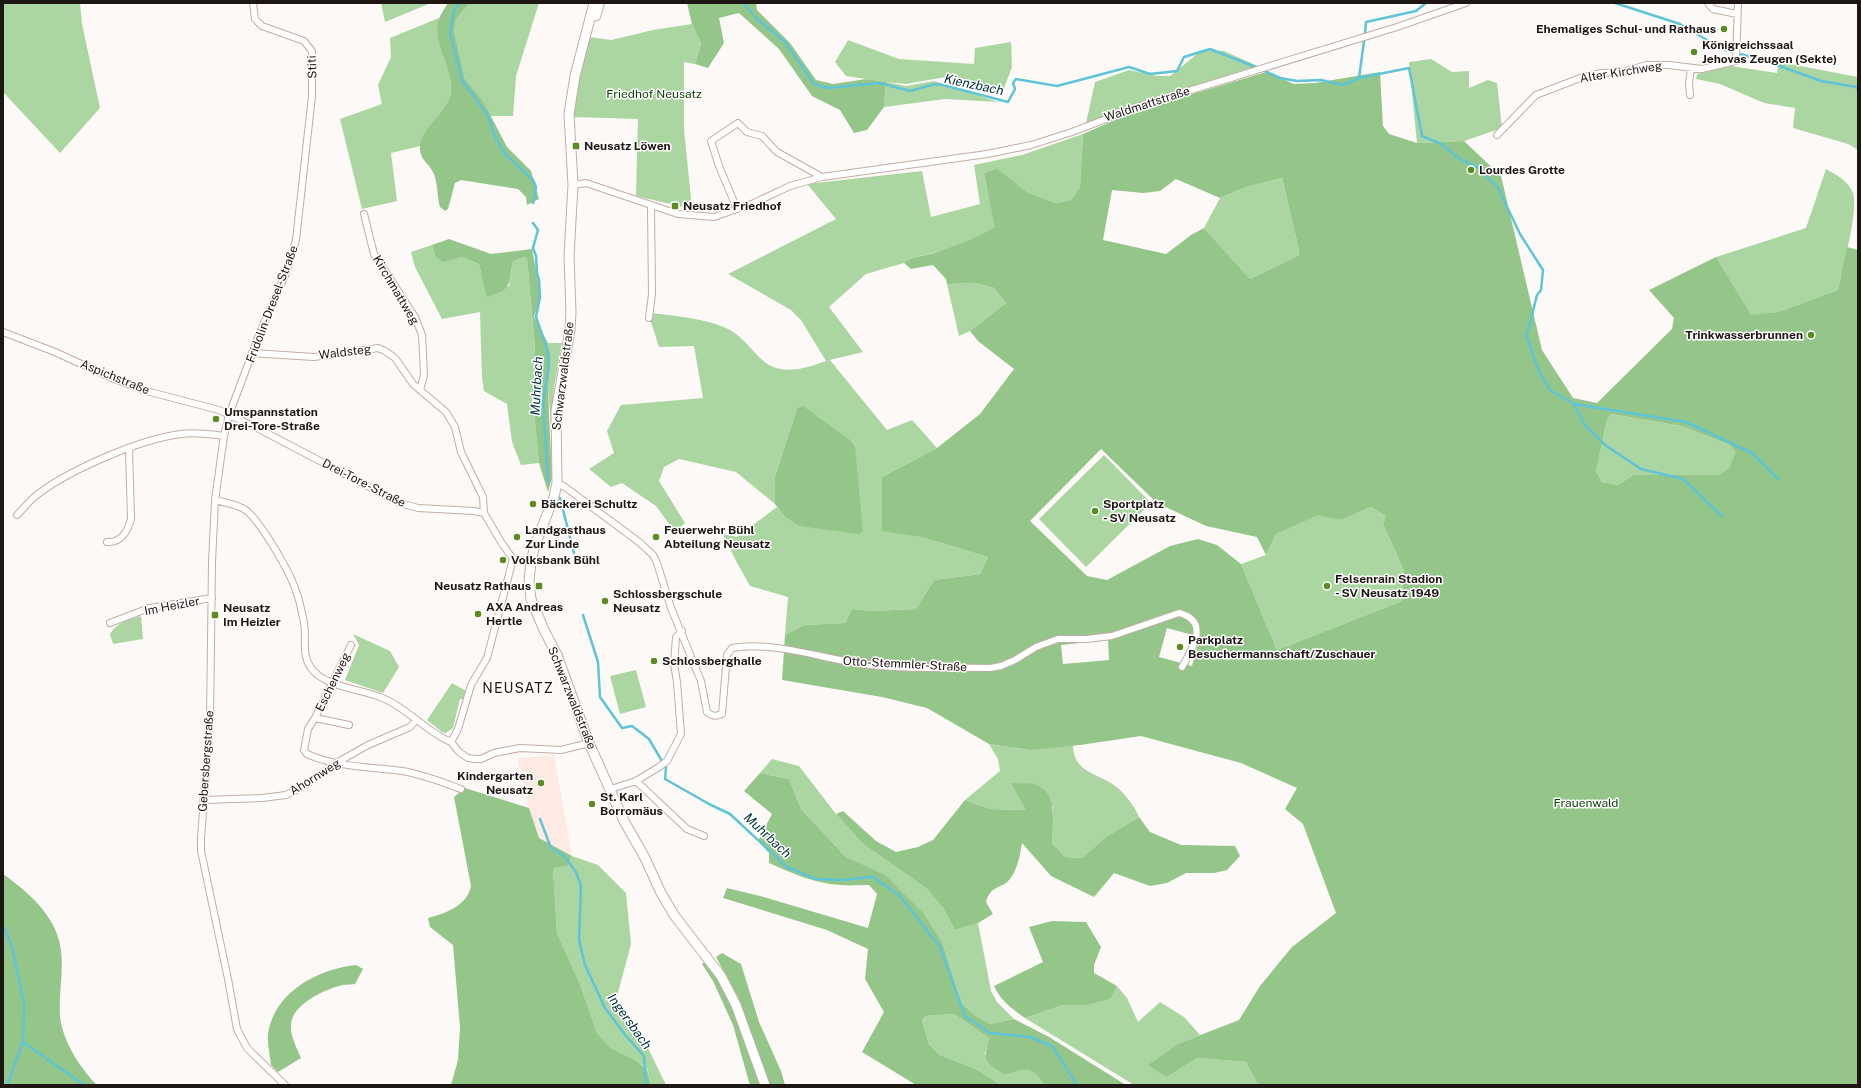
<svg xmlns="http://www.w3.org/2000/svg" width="1861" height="1088" font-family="'Public Sans',sans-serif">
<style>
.built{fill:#fdebe3}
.green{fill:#abd6a2}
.forest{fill:#94c68a;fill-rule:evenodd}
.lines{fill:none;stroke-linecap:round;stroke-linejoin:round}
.stream{stroke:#5ec4d8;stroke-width:2.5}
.minor-casing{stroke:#c2ada5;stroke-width:8}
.secondary-casing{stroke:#c2ada5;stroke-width:11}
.minor{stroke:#fff;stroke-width:6}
.secondary{stroke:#fff;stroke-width:9}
.poi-dot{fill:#5a8c21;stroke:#fff;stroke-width:1.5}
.labels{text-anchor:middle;stroke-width:3;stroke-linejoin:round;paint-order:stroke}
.poi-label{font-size:12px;font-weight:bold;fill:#1d1612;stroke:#fff;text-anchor:start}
.street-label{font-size:12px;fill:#1d1612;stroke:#fff}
.park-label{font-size:12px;fill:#0b3e00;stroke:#fff}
.water-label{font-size:13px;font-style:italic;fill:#003139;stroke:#fff}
.quarter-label{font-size:14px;letter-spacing:1px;fill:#1d1612;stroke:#fff}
</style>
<rect width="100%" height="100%" fill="#fdf9f7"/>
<path class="built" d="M 554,755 L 572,856 L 539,838 L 529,808 L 517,758 Z"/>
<path class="green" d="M 3,3 L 80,3 L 82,24 L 100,108 L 60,153 L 3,92 Z
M 381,3 L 431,3 L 385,22 Z
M 470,3 L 539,3 L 516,76 L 513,116 L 490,116 L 483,101 L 465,79 L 454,30 L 456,19 Z
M 439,18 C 435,46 453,65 451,90 C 449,113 425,124 420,146 L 391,153 L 397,201 L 362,209 L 340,119 L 382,104 L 378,85 L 391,57 L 390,38 Z
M 692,24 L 701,44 L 695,64 L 684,62 L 684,129 L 692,209 L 636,196 L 638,119 L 572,117 L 577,87 L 590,37 L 611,40 L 653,30 Z
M 848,40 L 899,59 L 974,64 L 975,48 L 1011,42 L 1012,67 L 1001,96 L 946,77 L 906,84 L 886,82 L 906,86 L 934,81 L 998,102 L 945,99 L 884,107 L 886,82 L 846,76 L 835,62 Z
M 1202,50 L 1224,51 L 1260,67 L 1158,97 L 1086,123 L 1095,82 L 1129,70 L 1157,76 L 1170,76 Z
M 1431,59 L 1452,72 L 1469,71 L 1469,88 L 1488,80 L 1497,83 L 1502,128 L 1464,141 L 1417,143 L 1409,62 Z
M 1779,62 L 1858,77 L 1858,150 L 1848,144 L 1793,128 L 1795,108 L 1764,103 L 1720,84 L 1696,79 L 1697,74 L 1731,66 L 1777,73 Z
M 1083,134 L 1080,187 L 1071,200 L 1056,203 L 1027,192 L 995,168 L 984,175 L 996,227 C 976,238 954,247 933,253 C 923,256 912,256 904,263 L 866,274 L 829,307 L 863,352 L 830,360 L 887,430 L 912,420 L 937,448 L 882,477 L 882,530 L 921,537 L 988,557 L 980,574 L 934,580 L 916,609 L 872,611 L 852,609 L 845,623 L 804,625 L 785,635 L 788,597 L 750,586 L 736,561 L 723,534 L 737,537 L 777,507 L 784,516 L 797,409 L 775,476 L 775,504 L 736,472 L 679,459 L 664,467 L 659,481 L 685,523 L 675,532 L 656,506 L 622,483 L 611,487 L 589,469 L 614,453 L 607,431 L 621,405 L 703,398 L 694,346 L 659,347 L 650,319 L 651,313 C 677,316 702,318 726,328 C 741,335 749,347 760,358 C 779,377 804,369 826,361 L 801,320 L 791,310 L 728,274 L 836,219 L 807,184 L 922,171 L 931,217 L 980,204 L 974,165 L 1022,155 Z
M 1826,169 C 1836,175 1849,181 1853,193 C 1859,211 1842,269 1838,290 L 1778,312 L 1751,316 L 1716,257 L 1806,228 Z
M 1282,178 L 1299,250 L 1299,255 L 1250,279 L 1204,228 L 1220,198 L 1246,187 Z
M 432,245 L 435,256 L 461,257 L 479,264 L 486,297 L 509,286 L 513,261 L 524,257 L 527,259 L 535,347 L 532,392 L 539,463 L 521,465 L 512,442 L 507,404 L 484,391 L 482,378 L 480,312 L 442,319 L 415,267 L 411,252 Z
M 976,283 L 994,288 L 1006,303 L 970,331 L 959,336 L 947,284 Z
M 548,343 L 562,343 L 554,387 L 551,423 L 548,390 L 551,357 Z
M 1611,414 L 1681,426 L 1730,445 L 1737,452 L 1729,468 L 1718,475 L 1633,475 L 1618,485 L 1602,482 L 1596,471 L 1607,420 Z
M 1104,455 L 1151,503 L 1086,567 L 1039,519 Z
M 1371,507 L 1387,516 L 1383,524 L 1404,571 L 1402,601 L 1277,650 L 1241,564 L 1266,555 L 1276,534 L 1318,514 L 1341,520 Z
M 141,616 L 143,639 L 113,644 L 110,634 C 117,622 129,620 141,616 Z
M 353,634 L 390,651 L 399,667 L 383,693 L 345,680 L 359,645 Z
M 636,670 L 646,707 L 620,714 L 610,676 Z
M 452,683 L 466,691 L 463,699 L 460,699 L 453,728 L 446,733 L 442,732 L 427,720 Z
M 989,744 L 1030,750 L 1073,744 C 1073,775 1100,772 1119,789 C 1127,797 1135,807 1139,817 L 1106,837 L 1082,858 L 1065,857 L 1052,843 L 1053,807 L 1026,810 L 990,809 L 965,800 L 1000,771 L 998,759 Z
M 772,759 L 799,766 L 836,814 L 863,844 L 926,888 L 943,908 L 955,930 L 978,923 L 991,991 L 997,1002 L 1014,1019 L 990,1024 L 976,1016 L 961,1003 L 943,944 L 857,863 L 846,857 L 801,809 L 789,779 L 760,773 Z
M 572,856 L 598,865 L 626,893 L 631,944 L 616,1000 L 627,1026 L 643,1040 L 647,1046 L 666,1085 L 651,1085 L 647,1069 L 637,1061 L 611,1048 L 597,1033 L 580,984 L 557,933 L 553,868 L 567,866 Z
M 1117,986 L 1127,998 L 1138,1022 L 1160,1002 L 1184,1017 L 1200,1035 L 1180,1043 L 1167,1077 L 1197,1058 L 1246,1062 L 1258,1085 L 1134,1085 L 1025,1018 L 1063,1005 L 1088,1005 L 1111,999 Z
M 954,1014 L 989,1038 L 985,1054 L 1006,1075 C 1024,1068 1033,1066 1044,1085 L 1001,1085 L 976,1069 L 940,1055 L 929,1044 L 922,1021 L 925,1016 Z"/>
<path class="forest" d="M 448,3 L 470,3 L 456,19 L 454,30 L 465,79 L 483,101 L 507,147 L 531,171 L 539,199 L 527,205 L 526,197 L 518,189 L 461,180 L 455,183 L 448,209 L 445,211 L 440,207 C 437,197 438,185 434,174 C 429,162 419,161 420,145 C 423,125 449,113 451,90 C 453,66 431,43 439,19 C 441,13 445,8 448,3 Z
M 687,3 L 756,3 L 757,10 L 790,43 L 816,80 L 833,84 L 866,79 L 886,82 L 884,107 L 867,130 L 854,133 L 840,110 L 812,96 L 779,49 L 739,13 L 719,18 L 724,43 L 708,68 L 695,64 L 701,44 L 692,24 Z
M 1266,72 L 1294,84 L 1315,83 L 1380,72 L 1383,126 L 1389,134 L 1417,143 L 1464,141 L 1501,176 L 1542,350 L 1573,398 L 1597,403 L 1672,329 L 1674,318 L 1649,290 L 1716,257 L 1751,315 L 1778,312 L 1838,290 L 1847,247 L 1858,250 L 1858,1085 L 1258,1085 L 1246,1062 L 1197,1058 L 1167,1077 L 1148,1065 L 1180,1043 L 1239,1020 L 1260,986 L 1292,947 L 1336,913 L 1303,824 L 1285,809 L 1297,788 L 1241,763 L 1141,736 L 1080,745 L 1030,750 L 989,744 L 927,708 L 882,697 L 782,680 L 785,635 L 804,625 L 845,623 L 852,609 L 872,611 L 916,609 L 934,580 L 980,574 L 988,557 L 921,537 L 882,531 L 882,477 L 937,448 L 980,414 L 1014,369 L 978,341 L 970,331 L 1006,303 L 994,288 L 976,283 L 947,284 L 946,279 L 933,265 L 911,269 L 904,263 C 912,256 924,256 934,253 C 955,246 976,238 995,227 L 984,174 L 996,168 L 1027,192 L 1056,203 L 1071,200 L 1080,187 L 1083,134 L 1136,111 ZM 1282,178 L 1299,250 L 1299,255 L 1250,279 L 1204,228 L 1191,235 L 1166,254 L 1103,240 L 1112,190 L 1143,193 L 1160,191 L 1176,179 L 1220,198 L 1246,187 ZM 1611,414 L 1681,426 L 1730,445 L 1736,452 L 1729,468 L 1718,475 L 1633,475 L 1618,485 L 1602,482 L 1596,471 L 1607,420 ZM 1101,449 L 1157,503 L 1206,526 L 1257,537 L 1266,555 L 1276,534 L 1318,515 L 1341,520 L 1371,507 L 1386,516 L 1383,524 L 1404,571 L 1402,601 L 1277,650 L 1241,564 L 1217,545 L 1198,539 L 1170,546 L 1107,580 L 1087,576 L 1030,521 ZM 1167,628 L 1200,637 L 1192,666 L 1159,657 ZM 1108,640 L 1109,660 L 1063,664 L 1061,645 Z
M 449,239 L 491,254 L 532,249 L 541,296 L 534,317 L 548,343 L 551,357 L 548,390 L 552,478 L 548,492 L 539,463 L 532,392 L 535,347 L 527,259 L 524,257 L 513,261 C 508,287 513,289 486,297 L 479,264 L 461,257 L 443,262 L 435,256 L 432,245 Z
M 803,406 L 850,440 L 855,447 L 863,531 L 859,534 L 800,526 L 784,516 L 775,504 L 775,476 L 797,409 Z
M 760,773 L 789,779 L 801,809 L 846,857 L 885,875 L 923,913 L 943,944 L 961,1003 L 976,1016 L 990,1024 L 1014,1019 L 1049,1037 L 1126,1085 L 1044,1085 C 1033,1066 1024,1068 1006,1075 C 984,1062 983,1062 989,1038 L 954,1014 L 925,1016 L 922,1021 L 929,1044 L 940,1055 L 976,1069 L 1001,1085 L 916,1085 L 862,1052 L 884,1012 L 865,979 L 868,949 L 827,930 L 723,898 L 727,888 L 760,896 L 868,928 L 877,894 L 869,885 C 860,885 850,886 841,885 C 816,884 791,873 769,863 L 769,853 L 758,841 L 772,814 L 744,791 Z
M 1011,783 C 1018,784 1029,782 1036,785 C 1059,793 1052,823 1052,843 L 1065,857 L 1082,858 L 1106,837 L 1139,817 L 1150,832 L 1181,845 L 1235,846 L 1240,856 L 1227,870 L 1214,873 L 1186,873 L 1167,883 L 1150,886 L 1114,873 L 1094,897 L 1051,876 L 1022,843 C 1020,855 1018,868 1010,879 C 1001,890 991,884 986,902 L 993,914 L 978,923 L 955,930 L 943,908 L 926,888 L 863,844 L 836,814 L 843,811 L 876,841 L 896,852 L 918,847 L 933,840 L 965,800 L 990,809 L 1026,810 Z
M 465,788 L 529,808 L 539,838 L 572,856 L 567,866 L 553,868 L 557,933 L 580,984 L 597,1033 L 611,1048 L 637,1061 L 647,1070 L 651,1085 L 451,1085 L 458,1060 L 460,1027 L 453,945 L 430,927 L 428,918 C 446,913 467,906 471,886 L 454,797 Z
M 3,874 C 24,889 48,909 57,934 C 67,961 58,989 60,1016 C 62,1040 80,1068 97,1085 L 3,1085 Z
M 1052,921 L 1086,922 L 1101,947 L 1094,965 L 1094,973 L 1117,986 L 1111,999 L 1088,1005 L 1063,1005 L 1025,1018 C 1011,1008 1001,1001 994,986 L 1043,962 L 1029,927 Z
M 722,953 L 741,964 L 759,1022 L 781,1071 L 785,1085 L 770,1085 L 764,1072 L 738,997 L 716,957 Z
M 706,961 L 716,975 L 731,1005 L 760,1085 L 750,1085 L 749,1082 L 733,1025 L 713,981 L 702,964 Z
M 356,965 L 363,969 L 355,984 C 350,985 344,984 339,986 C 323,990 291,1006 291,1025 C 290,1036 297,1048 301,1058 L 278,1072 L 271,1065 C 270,1055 267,1043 268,1034 C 274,992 318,969 356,965 Z"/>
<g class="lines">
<path class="stream" d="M 460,3 L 454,10 L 450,33 L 462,80 L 488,116 L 495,136 L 505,154 L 533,180 L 536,187 L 533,203
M 743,3 L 753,14
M 1615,3 L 1680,24 L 1722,49 L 1766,61 L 1821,81 L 1856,87 L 1858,89
M 755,17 L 785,42 L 814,84 L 827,88 L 880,83 L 910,91 L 935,84 L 943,85 L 1008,102 L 1015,89 L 1013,83 L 1016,79 L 1057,86 L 1129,67 L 1150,74 L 1177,71 L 1184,57 L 1210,49 L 1258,68
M 1365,33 L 1366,22 L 1416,11 L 1426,3
M 1265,71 L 1280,78 L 1297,81 L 1321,80 L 1343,85 L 1359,78 L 1364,41
M 1359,78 L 1409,68 L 1422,136 L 1441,144 L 1460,159 L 1479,168 L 1498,188 L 1520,234 L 1543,270 L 1541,290 L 1537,295 L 1528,331 L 1526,335 L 1540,374 L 1550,390 L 1574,404 L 1686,422 L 1752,453 L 1778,479
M 533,223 L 538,230 L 533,248 L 536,256 L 537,273 L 539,280 L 540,297 L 536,317 L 547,349 L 549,368 L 543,400 L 548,482
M 1574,405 L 1585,425 L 1605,445 L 1641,469 L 1683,479 L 1722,516
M 560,498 L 574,553
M 583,615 L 598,662 L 600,697 L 622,728 L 632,726 L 649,739 L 666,768 L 665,779 L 709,804 L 730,814 L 787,867 L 816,879 L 843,880 L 873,877 L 899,895 L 940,947 L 965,1016 L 990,1033 L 1030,1037 L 1052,1046 L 1077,1085
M 540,819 L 551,848 L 564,856 L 576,872 L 581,886 L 579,940 L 585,965 L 605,1008 L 626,1036 L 644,1056 L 646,1085
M 3,925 L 12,947 L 24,1004 L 23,1042 L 84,1085
M 7,1085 L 23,1042"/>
<defs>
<path id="minor" d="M 253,3 L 255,19 L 262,26 L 304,41 L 312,51 L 312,96 L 296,240 L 286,273 L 260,332 L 229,415 L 224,436 L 221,457 L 215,500 L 212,562 L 210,720 L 201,838 L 201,851 L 228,979 L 237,1029 L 247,1048 L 285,1085
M 1708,3 L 1713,9 L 1737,14
M 591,18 L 597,17 L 601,3
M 1690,95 L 1689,83 L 1691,69
M 1497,135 L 1536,95 L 1580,78 L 1601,73 L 1622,72 L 1647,65 L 1669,65 L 1702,69 L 1736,61 L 1738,3
M 573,185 L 586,183 L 678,214 L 714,217 L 754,203 L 790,186 L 822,177 L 987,154 L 1031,145 L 1072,132 L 1146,104 L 1397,27 L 1466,3
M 737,209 L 719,166 L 711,141 L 738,123 L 747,132 L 762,136 L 777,152 L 822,177
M 364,214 L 374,254 L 415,317 L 422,335 L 424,375 L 420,390
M 649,318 L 652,294 L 651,206
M 3,332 L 55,352 L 114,379 L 146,391 L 219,410 L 257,428 L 400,503 L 418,508 L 474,511 L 484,513
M 252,353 L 314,357 L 378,348 L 385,351 L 395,358 L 413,384 L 446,412 L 455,427 L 461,452 L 483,497 L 484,513 L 501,542 L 513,559 L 531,562
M 557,483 L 565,487 L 639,542 L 653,555 L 657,563 L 671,608 L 701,681 L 707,712 C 712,716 715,717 722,714 L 727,655 L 732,648 C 775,641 819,658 862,664 C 904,670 948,667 990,668 L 1001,666 L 1015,660 L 1036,647 L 1058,639 L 1086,639 L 1112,636 L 1179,613 C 1210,621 1193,648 1182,667
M 215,500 C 226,503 238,504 247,511 C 262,524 290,572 296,591 C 300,601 302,613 304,623 C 307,638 301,654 311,668 C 325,688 364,689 385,699 C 409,710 427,732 451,742 L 459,752 L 468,758 L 475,759 L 481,759 L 494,753 L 520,748 L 561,750 L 589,743
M 17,515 C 22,510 27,504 32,499 C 63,472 140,439 181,434 C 195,432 210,434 224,436
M 107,542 C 121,543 128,531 131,519 L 129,449
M 110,623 L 149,608 L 212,598
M 351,645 L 315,718 L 308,729 L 304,750 L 307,754 C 335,767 371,767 402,771 C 422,774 442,782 461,789
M 315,718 L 349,725
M 451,742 L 458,729 L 471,685 L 487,658 L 513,559
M 636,781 L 687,829 L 704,836
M 611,789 L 636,781 L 659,767 L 667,761 L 681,734 L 677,682 L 674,664 L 676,637 L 682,631
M 203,800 L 262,798 L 286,795 L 304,786 L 338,762 L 368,745 L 410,727 L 416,720"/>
<path id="secondary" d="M 594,3 L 575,76 L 569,114 L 573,185 L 569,256 L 571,312 L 570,330 L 556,411 L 557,483 L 554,497 L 535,545 L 531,562 L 529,581 L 531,599 L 544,630 L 557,655 L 589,743 L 624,821 L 645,858 L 661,893 L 674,915 L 721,976 L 736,1005 L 765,1085"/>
</defs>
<use href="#minor" class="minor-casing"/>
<use href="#secondary" class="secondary-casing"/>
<use href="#minor" class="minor"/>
<use href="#secondary" class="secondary"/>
</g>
<g class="poi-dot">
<circle cx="1724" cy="29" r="4"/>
<circle cx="1694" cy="52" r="4"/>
<rect x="572" y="142" width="8" height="8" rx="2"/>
<circle cx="1471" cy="170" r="4"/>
<rect x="671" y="202" width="8" height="8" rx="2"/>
<circle cx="1811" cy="335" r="4"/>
<circle cx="216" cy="419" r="4"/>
<circle cx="533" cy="504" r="4"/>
<circle cx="1095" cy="511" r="4"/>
<circle cx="517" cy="537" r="4"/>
<circle cx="656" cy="537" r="4"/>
<circle cx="503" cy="560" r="4"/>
<rect x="535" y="582" width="8" height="8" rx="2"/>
<circle cx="1327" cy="586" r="4"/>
<circle cx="605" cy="601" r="4"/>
<circle cx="478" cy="614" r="4"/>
<rect x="211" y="611" width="8" height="8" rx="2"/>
<circle cx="1180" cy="647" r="4"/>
<circle cx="654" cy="661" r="4"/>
<circle cx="541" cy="783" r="4"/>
<circle cx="592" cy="804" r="4"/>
</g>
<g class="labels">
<g class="poi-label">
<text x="1716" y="33" text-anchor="end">Ehemaliges Schul- und Rathaus</text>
<text x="1702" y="49">Königreichssaal<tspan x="1702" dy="14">Jehovas Zeugen (Sekte)</tspan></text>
<text x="584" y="150">Neusatz Löwen</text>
<text x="1479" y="174">Lourdes Grotte</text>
<text x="683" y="210">Neusatz Friedhof</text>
<text x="1803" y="339" text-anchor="end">Trinkwasserbrunnen</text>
<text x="224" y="416">Umspannstation<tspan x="224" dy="14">Drei-Tore-Straße</tspan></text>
<text x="541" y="508">Bäckerei Schultz</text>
<text x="1103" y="508">Sportplatz<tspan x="1103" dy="14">- SV Neusatz</tspan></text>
<text x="525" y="534">Landgasthaus<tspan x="525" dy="14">Zur Linde</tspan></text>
<text x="664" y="534">Feuerwehr Bühl<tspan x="664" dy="14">Abteilung Neusatz</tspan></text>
<text x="511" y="564">Volksbank Bühl</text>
<text x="1335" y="583">Felsenrain Stadion<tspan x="1335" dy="14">- SV Neusatz 1949</tspan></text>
<text x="531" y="590" text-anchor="end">Neusatz Rathaus</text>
<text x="613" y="598">Schlossbergschule<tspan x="613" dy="14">Neusatz</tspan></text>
<text x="486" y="611">AXA Andreas<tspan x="486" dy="14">Hertle</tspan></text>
<text x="223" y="612">Neusatz<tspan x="223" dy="14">Im Heizler</tspan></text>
<text x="1188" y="644">Parkplatz<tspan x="1188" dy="14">Besuchermannschaft/Zuschauer</tspan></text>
<text x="662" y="665">Schlossberghalle</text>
<text x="533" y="780" text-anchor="end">Kindergarten<tspan x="533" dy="14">Neusatz</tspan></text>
<text x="600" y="801">St. Karl<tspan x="600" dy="14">Borromäus</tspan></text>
</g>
<g class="street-label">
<text transform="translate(312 67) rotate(-92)" y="4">Stiti</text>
<text transform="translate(1621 72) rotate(-9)" y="4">Alter Kirchweg</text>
<text transform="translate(1147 104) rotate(-18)" y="4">Waldmattstraße</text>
<text transform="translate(396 290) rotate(59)" y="4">Kirchmattweg</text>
<text transform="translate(272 304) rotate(-69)" y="4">Fridolin-Dresel-Straße</text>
<text transform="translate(345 352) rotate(-7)" y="4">Waldsteg</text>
<text transform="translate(563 376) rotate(-83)" y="4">Schwarzwaldstraße</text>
<text transform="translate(115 377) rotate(22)" y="4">Aspichstraße</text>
<text transform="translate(364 483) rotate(27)" y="4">Drei-Tore-Straße</text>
<text transform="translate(172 606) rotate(-11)" y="4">Im Heizler</text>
<text transform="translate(905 664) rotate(3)" y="4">Otto-Stemmler-Straße</text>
<text transform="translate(333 682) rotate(-64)" y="4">Eschenweg</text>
<text transform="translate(572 698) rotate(68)" y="4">Schwarzwaldstraße</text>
<text transform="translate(206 761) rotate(-86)" y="4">Gebersbergstraße</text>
<text transform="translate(315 777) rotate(-32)" y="4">Ahornweg</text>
</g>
<g class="park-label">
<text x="654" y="98">Friedhof Neusatz</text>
<text x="1586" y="807">Frauenwald</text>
</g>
<g class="water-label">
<text transform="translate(974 84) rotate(12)" y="5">Kienzbach</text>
<text transform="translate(536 386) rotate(-87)" y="5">Muhrbach</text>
<text transform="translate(768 835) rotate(43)" y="5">Muhrbach</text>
<text transform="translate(630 1021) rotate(54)" y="5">Ingersbach</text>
</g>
<g class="quarter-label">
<text x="518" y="693">NEUSATZ</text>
</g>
</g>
<rect width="1861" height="1088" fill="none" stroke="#1d1612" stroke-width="8"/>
</svg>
